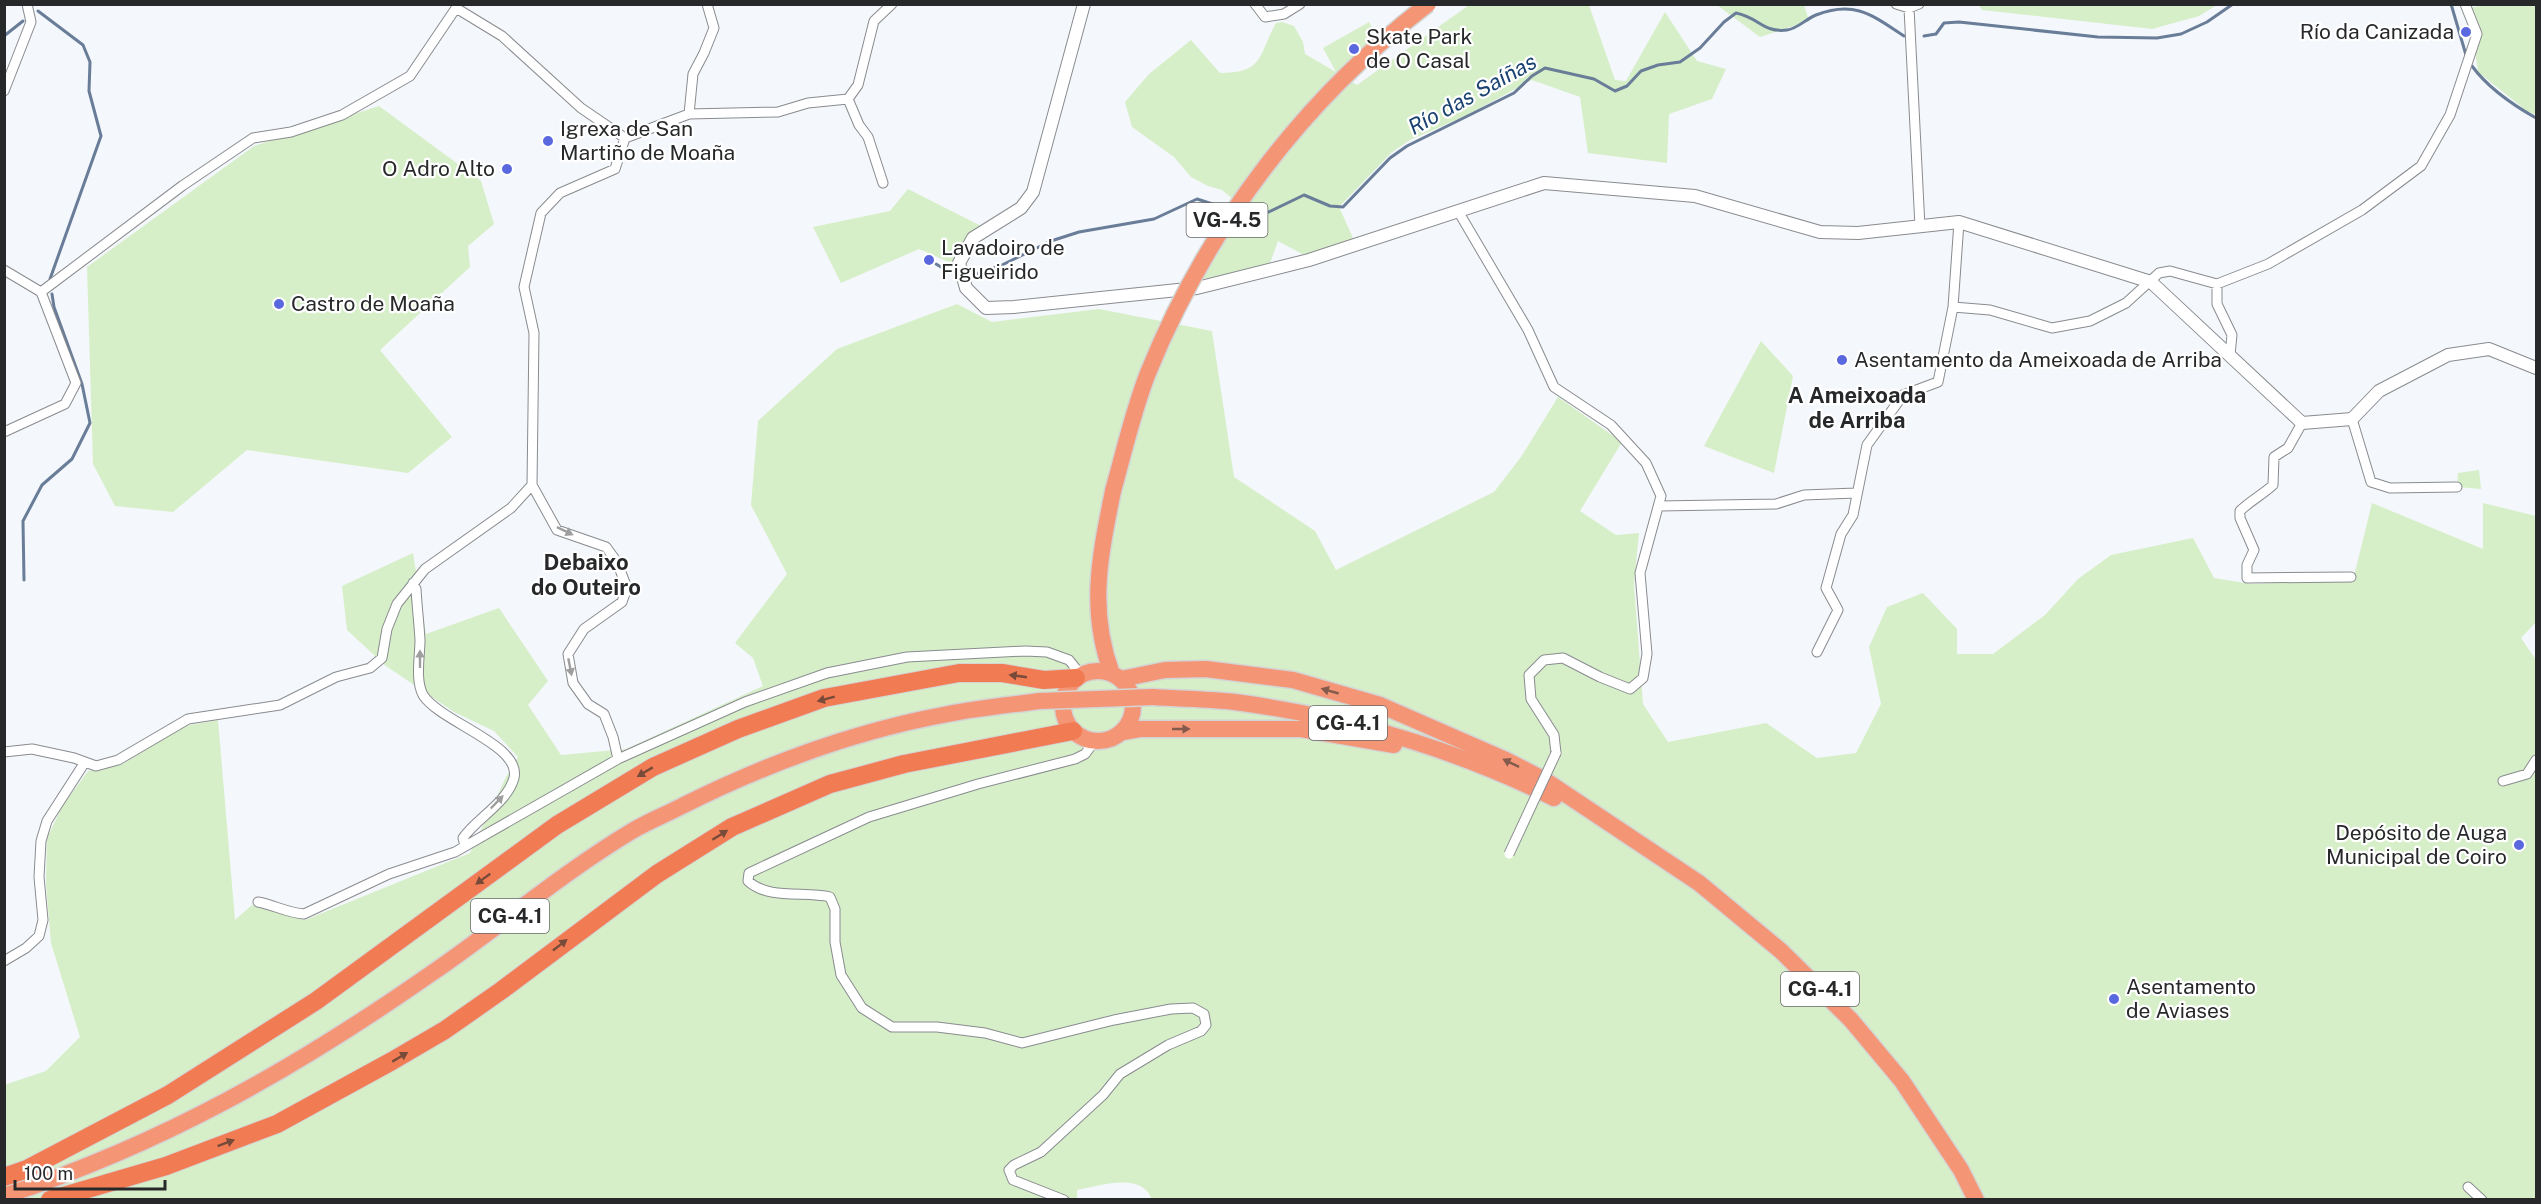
<svg xmlns="http://www.w3.org/2000/svg" width="2541" height="1204" font-family="'Public Sans',sans-serif">
<style>
.green{fill:#d6efc8}
.lines{fill:none;stroke-linecap:round;stroke-linejoin:round}
.stream{stroke:#697d98;stroke-width:3}
.minor-casing{stroke:#898b8f;stroke-width:11}
.tertiary-casing{stroke:#898b8f;stroke-width:14}
.trunk-casing{stroke:#d4d4d4;stroke-width:19}
.motorway-casing{stroke:#d4d4d4;stroke-width:20}
.minor{stroke:#fff;stroke-width:9}
.tertiary{stroke:#fff;stroke-width:12}
.trunk{stroke:#f49676;stroke-width:16}
.motorway{stroke:#f17c53;stroke-width:18}
.minor-bridge-casing{stroke:#898b8f;stroke-width:11;stroke-linecap:butt}
.trunk-bridge-casing{stroke:#d4d4d4;stroke-width:19;stroke-linecap:butt}
.minor-bridge{stroke:#fff;stroke-width:9}
.trunk-bridge{stroke:#f49676;stroke-width:16}
.oneway{fill:#9e9e9f}
.oneway2{fill:#784a3a}
.oneway3{fill:#835a4c}
.poi-dot{fill:#5a68df;stroke:#fff;stroke-width:2}
.labels{text-anchor:middle;stroke-width:4.5;stroke-linejoin:round;paint-order:stroke}
.shield{fill:#fff;stroke:#686869;stroke-width:1.5}
.shield-label{font-size:20px;font-weight:bold;fill:#272829}
.poi-label{font-size:21px;fill:#272829;stroke:#fff;text-anchor:start}
.water-label{font-size:22px;font-style:italic;fill:#194271;stroke:#fff}
.neighbourhood-label{font-size:22px;font-weight:bold;fill:#272829;stroke:#fff}
</style>
<rect width="100%" height="100%" fill="#f4f7fb"/>
<path class="green" d="M 1469,5 L 1589,5 L 1615,80 L 1626,81 L 1665,12 L 1697,61 L 1726,69 L 1712,99 L 1669,114 L 1667,163 L 1588,153 L 1580,97 L 1532,80 L 1465,116 L 1410,140 L 1392,152 L 1339,207 L 1354,240 L 1304,255 L 1278,241 L 1270,263 L 1236,273 L 1196,280 L 1241,206 L 1222,190 L 1208,186 L 1191,177 L 1174,157 L 1132,127 L 1125,102 L 1149,74 L 1191,40 L 1220,73 C 1264,73 1258,56 1276,23 L 1282,22 L 1294,26 L 1303,42 L 1305,54 L 1336,72 L 1323,48 L 1369,22 L 1385,50 L 1341,75 L 1357,85 Z
M 1717,5 L 1804,5 L 1809,21 L 1760,37 Z
M 1979,5 L 2217,5 L 2199,16 L 2152,29 L 1982,10 Z
M 2487,5 L 2536,5 L 2536,115 L 2527,111 L 2478,72 L 2469,8 Z
M 379,106 L 481,181 L 494,224 L 468,246 L 470,267 L 380,350 L 452,437 L 408,473 L 247,450 L 173,512 L 115,506 L 93,464 L 87,267 L 254,146 Z
M 908,189 L 983,227 L 971,234 L 953,264 L 919,249 L 841,283 L 813,227 L 890,211 Z
M 957,304 L 992,322 L 1099,309 L 1212,331 L 1234,477 L 1315,531 L 1336,570 L 1494,492 L 1521,457 L 1558,397 L 1622,442 L 1580,511 L 1616,535 L 1639,533 L 1634,584 L 1643,704 L 1668,742 L 1766,723 L 1817,758 L 1856,753 L 1881,704 L 1869,647 L 1887,607 L 1923,593 L 1957,629 L 1957,654 L 1993,654 L 2045,615 L 2078,579 L 2111,555 L 2193,538 L 2214,578 L 2251,584 L 2353,580 L 2372,503 L 2483,549 L 2483,503 L 2536,516 L 2536,622 L 2521,638 L 2536,660 L 2536,1199 L 1152,1200 C 1142,1171 1100,1186 1077,1190 L 1077,1200 L 5,1200 L 4,1085 L 46,1071 L 80,1037 L 51,943 L 46,884 L 47,838 L 63,805 L 88,771 L 123,764 L 179,727 L 218,720 L 235,920 L 252,905 L 305,920 L 470,853 L 506,777 L 518,757 L 494,731 L 454,712 L 386,666 L 347,630 L 342,586 L 413,553 L 426,634 L 499,608 L 548,681 L 528,705 L 561,755 L 626,749 L 763,686 L 753,658 L 735,643 L 787,574 L 751,505 L 758,421 L 837,349 Z
M 1761,341 L 1793,376 L 1774,473 L 1704,446 Z
M 2479,470 L 2481,489 L 2457,487 L 2458,473 Z"/>
<g class="lines">
<path class="stream" d="M 2451,4 L 2466,55
M 38,11 L 83,45 L 90,62 L 89,91 L 101,136 L 50,279
M 4,36 L 23,21
M 1924,36 L 1936,34 L 1944,23 L 1959,22 L 2098,37 L 2157,38 L 2181,34 L 2207,22 L 2233,4
M 2472,66 C 2488,88 2513,105 2536,118
M 1254,219 L 1304,195 L 1330,206 L 1343,207 L 1390,158 L 1407,146 L 1514,93 L 1532,76 L 1545,68 L 1594,79 L 1615,91 L 1627,86 L 1641,71 L 1658,65 L 1680,62 L 1700,48 L 1724,22 L 1736,13 C 1760,18 1763,33 1787,30 C 1797,29 1806,19 1816,15 C 1855,0 1872,15 1904,36
M 936,264 L 946,270
M 976,274 L 1000,266 L 1051,241 L 1079,232 L 1154,219 L 1197,199 L 1228,209
M 24,580 L 23,521 L 42,485 L 72,459 L 90,423 L 82,384 L 54,307 L 52,294"/>
<defs>
<path id="minor" d="M 1255,4 L 1265,17 L 1284,14 L 1300,4
M 1896,4 L 1909,8 L 1919,4
M 1909,8 L 1920,227
M 4,91 L 31,22 L 27,4
M 848,99 L 859,125 L 868,137 L 883,183
M 689,114 L 693,74 L 704,53 L 714,28 L 707,4
M 625,138 L 689,114 L 778,112 L 808,103 L 848,99 L 858,85 L 874,21 L 892,4
M 1458,211 L 1528,330 L 1554,387 L 1611,425 L 1646,463 L 1661,496 L 1640,573 L 1647,654 L 1643,678 L 1630,689 L 1600,677 L 1563,658 L 1544,660 L 1529,675 L 1531,699 L 1554,735 L 1556,753
M 4,270 L 41,292 L 76,383 L 65,404 L 4,432
M 2217,284 L 2217,304 L 2232,335 L 2230,355
M 41,292 L 182,186 L 253,138 L 291,132 L 342,115 L 410,76 L 456,8 L 502,36 L 581,108 L 625,138
M 1953,307 L 1959,222
M 2352,419 L 2371,482 L 2390,488 L 2457,487
M 2302,423 L 2288,448 L 2274,457 L 2273,485 C 2262,495 2250,501 2240,511 L 2240,518 L 2254,550 L 2247,565 L 2247,578 L 2351,577
M 1659,506 L 1776,504 L 1804,495 L 1856,493
M 413,583 L 416,589 C 417,606 419,623 420,640 C 420,656 415,680 423,695 C 440,722 522,745 514,778 C 507,803 477,818 463,838 L 465,846
M 1817,652 L 1838,610 L 1826,588 L 1841,534 L 1853,515 L 1867,445 L 1903,395 L 1938,382 L 1953,307 L 1990,310 L 2052,328 L 2090,321 L 2126,303 L 2159,273 L 2170,271 L 2217,284 L 2268,264 L 2362,210 L 2421,166 L 2450,115 L 2477,34 L 2465,4
M 4,752 L 32,749 L 74,758 L 96,766 L 118,760 L 188,719 L 280,705 L 336,677 L 370,668 L 382,658 L 387,629 L 397,604 L 425,569 L 511,508 L 532,485
M 618,759 L 613,737 L 604,714 L 588,704 L 573,683 L 568,654 L 584,629 L 622,602 L 627,588 L 617,562 L 606,547 L 557,530 L 532,485 L 534,333 L 524,287 L 541,213 L 560,193 L 615,169 L 625,138
M 2503,781 L 2527,774 L 2536,760
M 258,902 C 274,905 288,913 304,914 L 389,874 L 455,852 L 618,759 L 745,702 L 827,673 L 907,657 L 1025,651 L 1047,652 L 1069,660 L 1081,675
M 4,961 L 26,948 L 39,936 L 43,920 L 39,877 L 41,841 L 47,821 L 85,762
M 2468,1187 L 2482,1200
M 1064,1200 L 1013,1180 L 1009,1170 L 1014,1165 L 1041,1152 L 1103,1095 L 1120,1074 L 1168,1045 L 1201,1031 L 1206,1025 L 1204,1014 L 1193,1008 L 1171,1009 L 1114,1020 L 1022,1043 L 985,1033 L 937,1027 L 892,1027 L 862,1008 L 841,975 L 835,942 L 835,909 L 830,897 C 805,891 768,900 748,881 L 749,873 L 869,817 L 978,784 L 1075,759 L 1085,754 L 1094,742"/>
<path id="tertiary" d="M 1084,4 L 1033,192 L 1021,208 L 973,238 L 959,263 L 966,288 L 986,308 L 1014,307 L 1197,288 L 1309,260 L 1544,183 L 1695,196 L 1820,232 L 1858,233 L 1959,222 L 2151,282 L 2302,423 L 2352,419 L 2379,391 L 2448,355 L 2489,349 L 2536,368"/>
<path id="trunk" d="M1063 706a35 35 0 1 1 70 0a35 35 0 1 1-70 0Z
M 1112,674 C 1088,609 1100,556 1113,491
M 1121,679 L 1165,670 L 1206,669 L 1293,680 L 1380,705 L 1506,760 L 1543,779 L 1699,883 L 1781,951 L 1851,1020 L 1902,1081 L 1961,1170 L 1976,1200
M 1153,697 C 1180,699 1208,699 1235,702 C 1347,717 1453,748 1554,798
M 1123,732 L 1140,729 L 1301,729 L 1394,745
M 4,1196 C 163,1144 296,1068 432,973 C 499,927 562,873 632,831 C 649,821 667,814 684,805 C 768,763 855,731 948,714 C 978,708 1010,705 1040,701"/>
<path id="motorway" d="M 4,1177 L 27,1169 L 168,1095 L 316,1001 L 557,825 L 653,767 L 738,729 L 824,698 L 959,673 L 1002,673 L 1044,680 L 1076,678
M 50,1200 L 166,1166 L 277,1124 L 392,1061 L 445,1030 L 502,990 L 657,874 L 732,827 L 830,784 L 904,764 L 1073,731"/>
</defs>
<use href="#minor" class="minor-casing"/>
<use href="#tertiary" class="tertiary-casing"/>
<use href="#trunk" class="trunk-casing"/>
<use href="#motorway" class="motorway-casing"/>
<use href="#minor" class="minor"/>
<use href="#tertiary" class="tertiary"/>
<use href="#trunk" class="trunk"/>
<use href="#motorway" class="motorway"/>
<defs>
<path id="minor-bridge" d="M 1509,854 L 1556,753"/>
<path id="trunk-bridge" d="M 1113,491 C 1124,452 1133,411 1148,373 C 1207,227 1303,100 1428,4
M 1040,701 L 1153,697"/>
</defs>
<use href="#minor-bridge" class="minor-bridge-casing"/>
<use href="#trunk-bridge" class="trunk-bridge-casing"/>
<use href="#minor-bridge" class="minor-bridge"/>
<use href="#trunk-bridge" class="trunk-bridge"/>
</g>
<defs><path id="oneway-solid" d="M-6-.8H1V-3.2L6.5 0L1 3.2V.8H-6Z" transform="scale(1.5)"/></defs>
<g class="oneway">
<use href="#oneway-solid" transform="translate(565 531) rotate(26)"/>
<use href="#oneway-solid" transform="translate(420 659) rotate(-90)"/>
<use href="#oneway-solid" transform="translate(570 667) rotate(79)"/>
<use href="#oneway-solid" transform="translate(497 802) rotate(-46)"/>
</g>
<g class="oneway2">
<use href="#oneway-solid" transform="translate(1018 676) rotate(-172)"/>
<use href="#oneway-solid" transform="translate(826 699) rotate(165)"/>
<use href="#oneway-solid" transform="translate(645 772) rotate(149)"/>
<use href="#oneway-solid" transform="translate(720 835) rotate(-32)"/>
<use href="#oneway-solid" transform="translate(483 879) rotate(144)"/>
<use href="#oneway-solid" transform="translate(560 945) rotate(-38)"/>
<use href="#oneway-solid" transform="translate(400 1057) rotate(-31)"/>
<use href="#oneway-solid" transform="translate(226 1143) rotate(-21)"/>
</g>
<g class="oneway3">
<use href="#oneway-solid" transform="translate(1330 691) rotate(-164)"/>
<use href="#oneway-solid" transform="translate(1181 729)"/>
<use href="#oneway-solid" transform="translate(1511 763) rotate(-154)"/>
</g>
<g class="poi-dot">
<circle cx="2466" cy="32" r="6"/>
<circle cx="1354" cy="49" r="6"/>
<circle cx="548" cy="141" r="6"/>
<circle cx="507" cy="169" r="6"/>
<circle cx="929" cy="260" r="6"/>
<circle cx="279" cy="304" r="6"/>
<circle cx="1842" cy="360" r="6"/>
<circle cx="2519" cy="845" r="6"/>
<circle cx="2114" cy="999" r="6"/>
</g>
<g class="labels">
<g class="shield">
<rect x="1186.5" y="203" width="81" height="34" rx="4.5"/>
<rect x="1309" y="706" width="78" height="34" rx="4.5"/>
<rect x="471" y="899" width="78" height="34" rx="4.5"/>
<rect x="1781" y="972" width="78" height="34" rx="4.5"/>
</g>
<g class="shield-label">
<text x="1227" y="227">VG-4.5</text>
<text x="1348" y="730">CG-4.1</text>
<text x="510" y="923">CG-4.1</text>
<text x="1820" y="996">CG-4.1</text>
</g>
<g class="poi-label">
<text x="2454" y="39" text-anchor="end">Río da Canizada</text>
<text x="1366" y="44">Skate Park<tspan x="1366" dy="24">de O Casal</tspan></text>
<text x="560" y="136">Igrexa de San<tspan x="560" dy="24">Martiño de Moaña</tspan></text>
<text x="495" y="176" text-anchor="end">O Adro Alto</text>
<text x="941" y="255">Lavadoiro de<tspan x="941" dy="24">Figueirido</tspan></text>
<text x="291" y="311">Castro de Moaña</text>
<text x="1854" y="367">Asentamento da Ameixoada de Arriba</text>
<text x="2507" y="840" text-anchor="end">Depósito de Auga<tspan x="2507" dy="24">Municipal de Coiro</tspan></text>
<text x="2126" y="994">Asentamento<tspan x="2126" dy="24">de Aviases</tspan></text>
</g>
<g class="water-label">
<text transform="translate(1472 94) rotate(-29)" y="8">Río das Saíñas</text>
</g>
<g class="neighbourhood-label">
<text x="1857" y="403">A Ameixoada<tspan x="1857" dy="25">de Arriba</tspan></text>
<text x="586" y="570">Debaixo<tspan x="586" dy="25">do Outeiro</tspan></text>
</g>
</g>
<rect width="2541" height="1204" fill="none" stroke="#272829" stroke-width="12"/>
<path d="M15 1180v9h150v-9" fill="none" stroke="#272829" stroke-width="3"/>
<text x="24" y="1180" font-size="18" fill="#272829" stroke="#ffffff" stroke-width="4.5" paint-order="stroke">100 m</text>
</svg>
